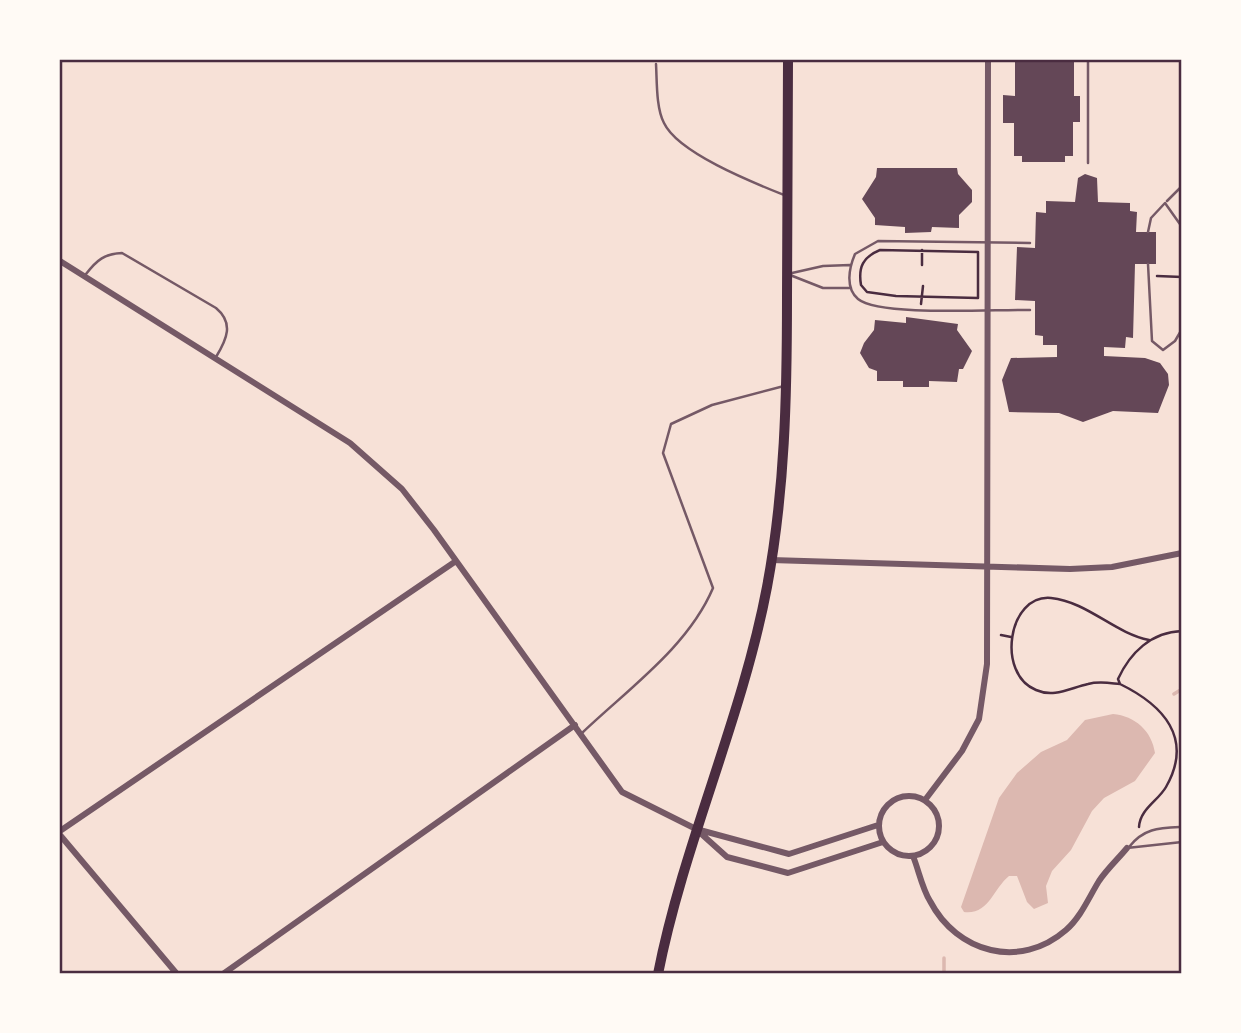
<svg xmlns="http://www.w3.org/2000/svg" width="1241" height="1033" font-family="Overpass,sans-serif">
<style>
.water{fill:#dcb8b0}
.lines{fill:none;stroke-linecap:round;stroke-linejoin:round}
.stream{stroke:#dcb8b0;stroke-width:3.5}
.building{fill:#644757}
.path{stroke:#4a2c40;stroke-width:2.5}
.service{stroke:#755966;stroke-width:2.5}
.minor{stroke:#755966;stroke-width:6}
.primary{stroke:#4a2c40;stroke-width:10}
.neatline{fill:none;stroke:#4a2c40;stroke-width:2.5}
</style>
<rect width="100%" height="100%" fill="#f7e1d7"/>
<path class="water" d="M 1113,714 C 1135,716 1152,731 1155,753 L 1135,781 L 1104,798 L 1092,811 L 1071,850 L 1052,871 L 1046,886 L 1048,903 L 1034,909 L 1027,902 L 1017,876 L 1009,876 C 993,889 989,915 964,912 L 961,907 L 999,798 L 1017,773 L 1041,752 L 1067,740 L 1085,720 Z"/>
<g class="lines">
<path class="stream" d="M 1174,694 L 1182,689
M 944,974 L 944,958"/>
</g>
<path class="building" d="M 1022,60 L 1066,60 L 1066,62 L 1074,62 L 1074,96 L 1080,96 L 1080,122 L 1073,122 L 1073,156 L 1065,156 L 1065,162 L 1022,162 L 1022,156 L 1014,156 L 1014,123 L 1003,123 L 1003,95 L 1015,96 L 1015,61 Z
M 877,168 L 957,168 L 958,174 L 972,190 L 972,202 L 959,215 L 959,228 L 932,227 L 931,232 L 905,233 L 905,227 L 875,225 L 875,218 L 862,199 L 876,177 Z
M 1085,174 L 1097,178 L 1098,202 L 1130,203 L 1130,211 L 1137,212 L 1136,232 L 1156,232 L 1156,264 L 1135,264 L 1133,338 L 1126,337 L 1125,348 L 1104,347 L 1104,356 L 1145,358 L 1160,363 L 1168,374 L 1169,385 L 1158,413 L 1113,411 L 1083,422 L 1059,413 L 1009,412 L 1002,380 L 1011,358 L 1057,357 L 1057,345 L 1043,345 L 1043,336 L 1035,335 L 1035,301 L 1015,300 L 1017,247 L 1035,248 L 1036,212 L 1046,213 L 1046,201 L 1075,202 L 1078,178 Z
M 906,317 L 958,324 L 957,330 L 972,351 L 963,369 L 959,369 L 957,382 L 929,381 L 929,387 L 903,387 L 903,381 L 877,381 L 877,371 L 869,368 L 860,353 L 864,343 L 874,330 L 875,320 L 906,323 Z"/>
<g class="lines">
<path class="path" d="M 880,250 L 978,252 L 978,298 L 896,296 L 867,292 L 861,285 C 858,267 863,257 880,250 Z
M 922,250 L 922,265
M 1157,276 L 1182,277
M 921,304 L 923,286
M 1001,635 L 1011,637
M 1120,684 C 1109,683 1099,681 1088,684 C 1070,688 1054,698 1036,690 C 996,674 1008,594 1051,598 C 1088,602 1114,633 1149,640
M 1139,827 C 1140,809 1158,801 1166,787 C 1194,738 1163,705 1120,684 L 1118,679 C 1130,653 1151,632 1182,631"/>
<path class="service" d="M 1088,60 L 1088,163
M 656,64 C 657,81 656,108 664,123 C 678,153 754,183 784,195
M 1167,201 L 1182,186
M 1148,232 L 1151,218 L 1165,203 L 1182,227
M 1030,243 L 878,241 L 855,254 C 849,268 845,288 858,299 C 880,317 997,309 1030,310
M 1148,264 L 1152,341 L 1163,350 L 1175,341 L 1182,329
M 792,273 L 823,266 L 850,265
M 86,274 C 97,260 104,254 122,253 L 216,308 C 234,323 227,339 216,357
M 790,275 L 823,288 L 851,288
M 582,733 C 628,689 688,647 713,588 L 663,453 L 671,424 L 712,405 L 784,386
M 1129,847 C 1144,828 1159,828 1182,827
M 1127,848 L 1182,842"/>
<path class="minor" d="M 60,261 L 350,443 L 402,489 L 434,530 L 622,792 L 696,829 L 789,854 L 878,825
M 771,560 L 1070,569 L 1112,567 L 1182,553
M879 826a30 30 0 1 1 60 0a30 30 0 1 1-60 0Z
M 925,800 L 962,751 L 979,719 L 987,664 L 988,60
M 697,830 L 727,857 L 788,873 L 883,842
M 60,831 L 456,561
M 60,835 L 177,974
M 913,856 C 919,871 922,888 930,901 C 957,953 1020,970 1066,930 C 1081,917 1089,897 1099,881 C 1107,869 1118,859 1127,848
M 223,974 L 575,725"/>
<path class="primary" d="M 658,974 C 684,842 742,719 767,587 C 785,491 787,395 787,297 C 787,218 788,139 788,60"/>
</g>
<rect width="1241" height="1033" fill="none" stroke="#fffaf5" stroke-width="122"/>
<rect x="61" y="61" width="1119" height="911" class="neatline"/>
</svg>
